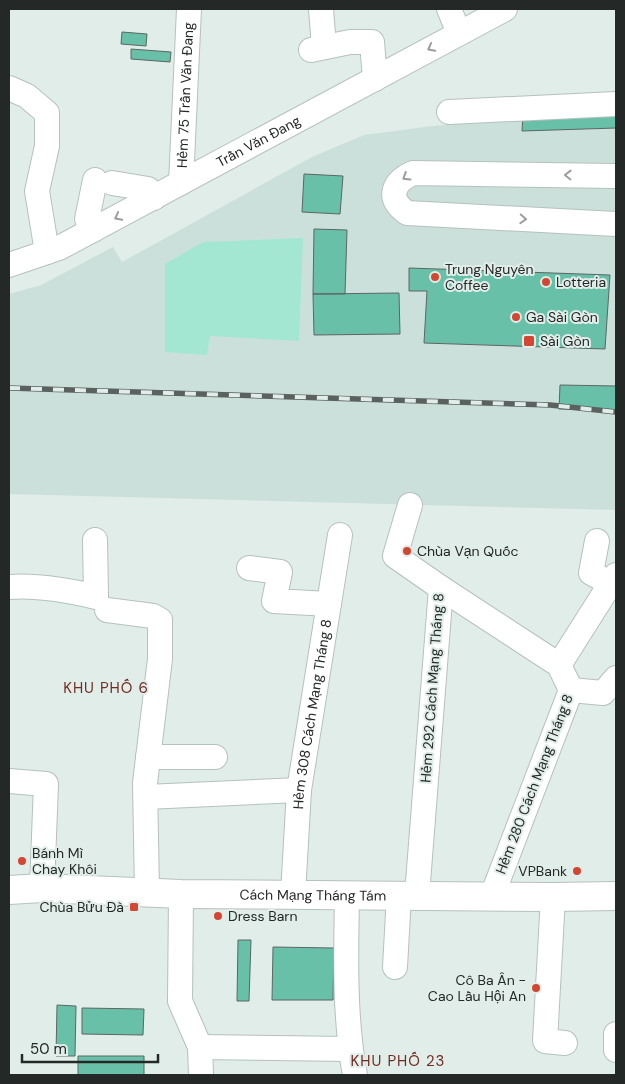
<svg xmlns="http://www.w3.org/2000/svg" width="625" height="1084" font-family="'DM Sans',sans-serif">
<style>
.built{fill:#cce0db}
.green{fill:#a3e7d3}
.building{fill:#69c0a9;stroke:#5c6663}
.lines{fill:none;stroke-linecap:round;stroke-linejoin:round}
.minor-casing{stroke:#b5c1bd;stroke-width:26}
.major-casing{stroke:#b5c1bd;stroke-width:30}
.minor{stroke:#fff;stroke-width:24}
.major{stroke:#fff;stroke-width:28}
.rail-casing{stroke:#5b615f;stroke-width:5.5}
.rail{stroke:#e1ede9;stroke-width:4;stroke-dasharray:11;stroke-linecap:butt}
.oneway{stroke:#9c9e9e}
.poi-dot{fill:#d34732;stroke:#e1ede9;stroke-width:2}
.labels{text-anchor:middle;stroke-width:4;stroke-linejoin:round;paint-order:stroke}
.street-label{font-size:14px;fill:#242827;stroke:#e1ede9}
.poi-label{font-size:14px;fill:#242827;stroke:#e1ede9;text-anchor:start}
.neighbourhood-label{font-size:15px;letter-spacing:1px;fill:#712c21;stroke:#e1ede9}
</style>
<rect width="100%" height="100%" fill="#e1ede9"/>
<path class="built" d="M 616,111 L 616,510 L 9,494 L 9,294 L 41,285 L 113,247 L 122,262 L 312,157 L 364,135 L 432,126 Z"/>
<path class="green" d="M 303,238 L 299,341 L 210,336 L 207,355 L 165,352 L 165,264 L 203,242 Z"/>
<path class="building" d="M 122,32 L 147,34 L 146,46 L 121,44 Z
M 131,49 L 171,52 L 170,62 L 131,59 Z
M 616,108 L 616,128 L 522,131 L 523,113 Z
M 304,174 L 343,176 L 340,214 L 302,212 Z
M 314,229 L 347,230 L 345,294 L 313,294 Z
M 409,268 L 610,275 L 605,349 L 424,343 L 427,291 L 409,291 Z
M 399,293 L 400,334 L 314,335 L 313,294 Z
M 560,385 L 616,386 L 616,410 L 559,409 Z
M 238,940 L 251,940 L 249,1001 L 237,1001 Z
M 273,947 L 334,948 L 333,1000 L 272,1000 Z
M 57,1005 L 76,1006 L 75,1056 L 56,1056 Z
M 82,1008 L 144,1009 L 143,1035 L 82,1034 Z
M 78,1056 L 144,1056 L 144,1075 L 78,1075 Z"/>
<g class="lines">
<defs>
<g id="minor">
<path d="M 321,9 L 324,47"/>
<path d="M 449,9 L 459,33"/>
<path d="M 311,50 L 350,42 L 372,42 L 375,79"/>
<path d="M 9,88 L 27,96 L 47,113 L 47,146 L 37,191 L 47,252"/>
<path d="M 449,112 L 616,104"/>
<path d="M 616,176 L 413,173 C 393,182 386,198 407,213 L 616,224"/>
<path d="M 112,183 L 148,189 L 154,198"/>
<path id="s1" d="M 181,183 L 189,9"/>
<path d="M 93,230 L 87,219 L 95,180"/>
<path id="s2" d="M 9,265 L 59,248 L 505,9"/>
<path d="M 410,505 L 395,556 L 441,588 L 417,895"/>
<path d="M 597,541 L 591,573 L 610,583"/>
<path d="M 249,568 L 280,572 L 274,601 L 329,604"/>
<path d="M 9,587 C 39,585 67,590 96,597 L 95,540"/>
<path d="M 441,588 L 559,665 L 571,690 L 492,896"/>
<path d="M 107,610 L 153,616 L 160,620 L 160,659 L 145,783 L 147,893"/>
<path d="M 559,665 L 616,575"/>
<path d="M 571,690 L 603,693 L 616,678"/>
<path d="M 148,757 L 215,757"/>
<path d="M 9,781 L 46,784 L 42,888"/>
<path d="M 146,797 L 299,790"/>
<path d="M 181,894 L 180,1001 L 200,1047 L 201,1075"/>
<path id="s3" d="M 293,894 L 299,790 L 340,535"/>
<path d="M 347,895 C 346,954 344,1017 355,1075"/>
<path d="M 553,897 L 545,1041 L 565,1043"/>
<path d="M 395,967 L 399,895"/>
<path d="M 616,1034 L 616,1050"/>
<path d="M 200,1047 L 350,1049"/>
</g>
<g id="major">
<path id="s4" d="M 9,890 L 42,888 L 181,894 L 553,897 L 616,896"/>
</g>
</defs>
<use href="#minor" class="minor-casing"/>
<use href="#major" class="major-casing"/>
<use href="#minor" class="minor"/>
<use href="#major" class="major"/>
<defs>
<path id="rail" d="M 9,388 L 550,405 L 616,412"/>
</defs>
<use href="#rail" class="rail-casing"/>
<use href="#rail" class="rail"/>
</g>
<defs><path id="oneway-chevron" d="M-2-3.5L2.5 0L-2 3.5" fill="none" stroke-width="1.6" stroke-linecap="round" stroke-linejoin="round" transform="scale(1.25)"/></defs>
<g class="oneway">
<use href="#oneway-chevron" transform="translate(431 48) rotate(152)"/>
<use href="#oneway-chevron" transform="translate(568 175) rotate(-179)"/>
<use href="#oneway-chevron" transform="translate(406 177) rotate(148)"/>
<use href="#oneway-chevron" transform="translate(118 217) rotate(152)"/>
<use href="#oneway-chevron" transform="translate(523 219) rotate(3)"/>
</g>
<g class="poi-dot">
<circle cx="435" cy="277" r="5"/>
<circle cx="546" cy="282" r="5"/>
<circle cx="516" cy="317" r="5"/>
<rect x="523" y="335" width="12" height="12" rx="2.5"/>
<circle cx="407" cy="551" r="5"/>
<circle cx="22" cy="861" r="5"/>
<circle cx="577" cy="871" r="5"/>
<rect x="129" y="902" width="10" height="10" rx="2.5"/>
<circle cx="218" cy="916" r="5"/>
<circle cx="536" cy="988" r="5"/>
</g>
<g class="labels">
<g class="street-label">
<text dy="5" stroke="none"><textPath href="#s1" startOffset="88">Hẻm 75 Trần Văn Ðang</textPath></text>
<text dy="5" stroke="none"><textPath href="#s2" startOffset="279">Trần Văn Ðang</textPath></text>
<text transform="translate(432 688) rotate(-86)" y="5">Hẻm 292 Cách Mạng Tháng 8</text>
<text dy="5" stroke="none"><textPath href="#s3" startOffset="181">Hẻm 308 Cách Mạng Tháng 8</textPath></text>
<text transform="translate(534 784) rotate(-69)" y="5">Hẻm 280 Cách Mạng Tháng 8</text>
<text dy="5" stroke="none"><textPath href="#s4" startOffset="304">Cách Mạng Tháng Tám</textPath></text>
</g>
<g class="poi-label">
<text x="445" y="274">Trung Nguyên<tspan x="445" dy="16">Coffee</tspan></text>
<text x="556" y="287">Lotteria</text>
<text x="526" y="322">Ga Sài Gòn</text>
<text x="540" y="346">Sài Gòn</text>
<text x="417" y="556">Chùa Vạn Quốc</text>
<text x="32" y="858">Bánh Mì<tspan x="32" dy="16">Chay Khôi</tspan></text>
<text x="567" y="876" text-anchor="end">VPBank</text>
<text x="124" y="912" text-anchor="end">Chùa Bửu Đà</text>
<text x="228" y="921">Dress Barn</text>
<text x="526" y="985" text-anchor="end">Cô Ba Ân -<tspan x="526" dy="16">Cao Lầu Hội An</tspan></text>
</g>
<g class="neighbourhood-label">
<text x="106" y="693">KHU PHỐ 6</text>
<text x="398" y="1066">KHU PHỐ 23</text>
</g>
</g>
<rect width="625" height="1084" fill="none" stroke="#242827" stroke-width="20"/>
<path d="M22 1054v8h136v-8" fill="none" stroke="#242827" stroke-width="2.5"/>
<text x="30" y="1054" font-size="15" fill="#242827" stroke="#e1ede9" stroke-width="4" paint-order="stroke">50 m</text>
</svg>
